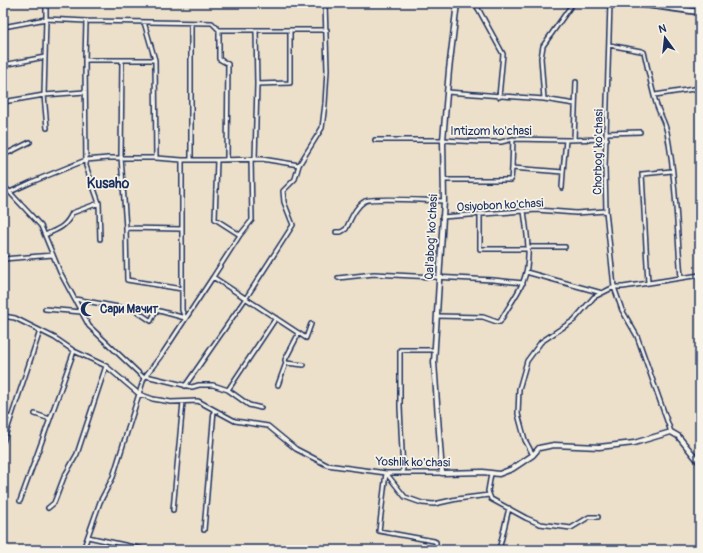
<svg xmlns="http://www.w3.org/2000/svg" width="703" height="553" font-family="Pangolin,sans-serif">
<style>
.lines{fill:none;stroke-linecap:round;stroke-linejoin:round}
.minor-casing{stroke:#1b2f5e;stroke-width:6}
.tertiary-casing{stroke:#1b2f5e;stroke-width:7}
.secondary-casing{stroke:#1b2f5e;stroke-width:8}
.minor{stroke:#f7f3e8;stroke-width:3}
.tertiary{stroke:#f7f3e8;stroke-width:4}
.secondary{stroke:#f7f3e8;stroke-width:4.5}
.labels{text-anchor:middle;stroke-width:3.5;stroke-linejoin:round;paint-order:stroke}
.street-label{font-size:12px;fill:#1b2f5e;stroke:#f7f3e8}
.poi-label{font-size:12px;font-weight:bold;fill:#1b2f5e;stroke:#f7f3e8;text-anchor:start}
.quarter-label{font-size:14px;font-weight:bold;fill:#1b2f5e;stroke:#f7f3e8}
</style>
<rect width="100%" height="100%" fill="#ece0cb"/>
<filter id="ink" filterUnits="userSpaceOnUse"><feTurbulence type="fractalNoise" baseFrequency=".025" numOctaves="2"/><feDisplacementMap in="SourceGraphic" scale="8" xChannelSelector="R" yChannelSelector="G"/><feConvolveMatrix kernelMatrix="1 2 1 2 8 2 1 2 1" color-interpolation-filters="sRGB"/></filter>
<g filter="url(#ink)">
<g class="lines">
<defs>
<path id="minor" d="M 46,3 L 46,19 L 44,95 L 47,128
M 475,3 L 503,54 L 499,97
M 86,21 L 212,23 L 219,30 L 327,30
M 144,22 L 155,60 L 156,158
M 191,23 L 191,160
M 3,27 L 46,19 L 86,21 L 85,60 L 86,166 L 99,203 L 72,213 C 66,227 58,229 45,235
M 219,30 L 219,59 L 228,64 L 227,160
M 256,30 L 257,84 L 290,83 L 290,30
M 609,45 L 641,51 L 644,52 C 648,69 651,86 656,103 C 659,113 665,122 667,132 C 676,180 677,230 681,278
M 85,60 L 122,60 L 121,157 L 126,228 L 127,280 L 182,289
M 122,60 L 155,60
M 3,65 L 45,57
M 447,92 L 544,99 L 575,104
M 655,95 L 700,88
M 544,99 L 541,58 L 543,46 L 573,3
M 3,102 L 44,95 L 85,92
M 607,133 L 640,132
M 513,139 L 512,168 L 563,172 L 566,140
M 375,140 L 443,140 L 480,142 L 501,142 L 513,139 L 566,140 L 607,139
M 574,140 L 576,82
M 3,154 L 10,152 L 30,142
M 255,159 L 257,84
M 182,160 L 182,310 L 185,318
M 444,180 L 511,180 L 512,168
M 3,185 L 41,226 L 60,272 L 89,326 L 144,378
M 562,188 L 563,172
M 10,192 L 34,181 L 86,160 L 108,158 L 156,158 L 182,160 L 217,160 L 262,159 L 299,165
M 99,203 L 100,239
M 480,215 L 480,249 L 528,249
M 442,217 L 537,210 L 576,213 L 606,211
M 126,228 L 182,229
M 336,232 L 341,232 L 346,229 C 351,219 355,207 365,201 C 375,197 430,201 444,201
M 240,235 L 252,220 L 251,159
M 528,247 L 565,247
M 3,259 L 53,255
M 526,272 L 602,293
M 213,277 L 240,235 L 215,219 L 217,160
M 338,278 L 374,274 L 493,280 L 523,283
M 648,283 L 642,174 L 672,171
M 75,299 L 135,310 L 151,321 L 156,310 L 185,318
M 45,309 L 82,312
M 3,316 L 15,318 L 55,338 L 74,351 L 106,366 L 139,394 L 153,399 L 171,402 L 198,401 L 235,421 L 268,426 L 296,449 L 327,465 L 386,473 L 442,473
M 437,316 L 483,317 L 497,322 L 500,322 C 507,308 517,296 523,282 C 532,259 527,235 524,211
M 299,333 L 285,360 L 286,363 L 304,365
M 146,376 L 192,387 L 199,385 L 213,385 L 228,390
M 278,385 L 286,363
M 185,386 L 246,298 L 293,225 L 284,202 L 283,191 L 295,179 L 299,165 L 322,128 L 325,104 L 327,70 L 325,3
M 261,408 L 249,405 L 228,390 L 276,318
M 35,414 L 50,419 L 74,351
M 3,416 L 11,418
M 671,432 L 637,336 L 622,310 L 614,287 L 623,287 L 700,275
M 3,442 L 40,331
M 533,455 L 525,440 L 518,414 L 519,389 L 527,361 L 541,342 L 574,320 L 594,297 L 614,287 L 606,211 L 605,168 L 610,3
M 403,473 L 400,407 L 400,350 L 435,350
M 491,474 L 488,491 L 491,499 L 526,518 L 540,524 L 571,528 L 589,517 L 598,517
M 20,501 L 50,419
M 48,508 L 54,503 L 64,477 L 77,454 L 106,366
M 173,510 L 183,402
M 204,530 L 214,410
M 88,537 L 147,550
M 83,550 L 100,502 L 113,477 L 144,378 L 163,353 L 213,277 L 306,338 L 311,324
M 436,550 L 436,542 L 434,541 L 379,531 L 386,473 L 405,497 L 422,503 L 434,504 L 457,499 L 489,495
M 499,550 L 509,508"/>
<path id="tertiary" d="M 457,3 L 449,70 L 443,140 L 444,201 L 434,362 L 442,473 L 483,472 L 499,474 L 512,469 L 533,455 L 539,448 L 554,445 L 599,447 L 634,443 L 671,432 L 678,436 L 700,463"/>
<path id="secondary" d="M 634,3 L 700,12"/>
</defs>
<use href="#minor" class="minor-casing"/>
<use href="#tertiary" class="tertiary-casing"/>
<use href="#secondary" class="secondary-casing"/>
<use href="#minor" class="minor"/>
<use href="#tertiary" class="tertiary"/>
<use href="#secondary" class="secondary"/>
</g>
</g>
<defs>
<symbol id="mosque-bare" viewBox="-9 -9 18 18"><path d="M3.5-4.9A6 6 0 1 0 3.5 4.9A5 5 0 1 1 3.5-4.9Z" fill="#1b2f5e" stroke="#f7f3e8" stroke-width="2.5" paint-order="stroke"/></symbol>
</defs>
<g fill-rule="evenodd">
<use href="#mosque-bare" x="77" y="298" width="22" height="22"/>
</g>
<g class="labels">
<g class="street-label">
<text x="491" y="135">Intizom ko'chasi</text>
<text transform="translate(598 152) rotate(-89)" y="4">Сhorbog' ko'chasi</text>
<text transform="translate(500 205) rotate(-3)" y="4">Osiyobon ko'chasi</text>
<text transform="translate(431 237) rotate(-87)" y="4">Qal'abog' ko'chasi</text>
<text transform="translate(413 462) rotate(1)" y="4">Yoshlik ko'chasi</text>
</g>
<g class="poi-label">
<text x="100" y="313">Сари Мачит</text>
</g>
<g class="quarter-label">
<text x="108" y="188">Kusaho</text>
</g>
</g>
<rect width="703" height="553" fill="none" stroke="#f7f3e8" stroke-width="16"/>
<rect x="8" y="8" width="687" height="537" fill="none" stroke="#1b2f5e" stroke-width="1.5" filter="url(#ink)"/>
<g transform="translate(665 38) rotate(345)" stroke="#f7f3e8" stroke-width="3" paint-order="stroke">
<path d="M0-3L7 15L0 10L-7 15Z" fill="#1b2f5e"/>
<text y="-6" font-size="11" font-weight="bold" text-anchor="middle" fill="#1b2f5e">N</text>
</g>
</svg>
